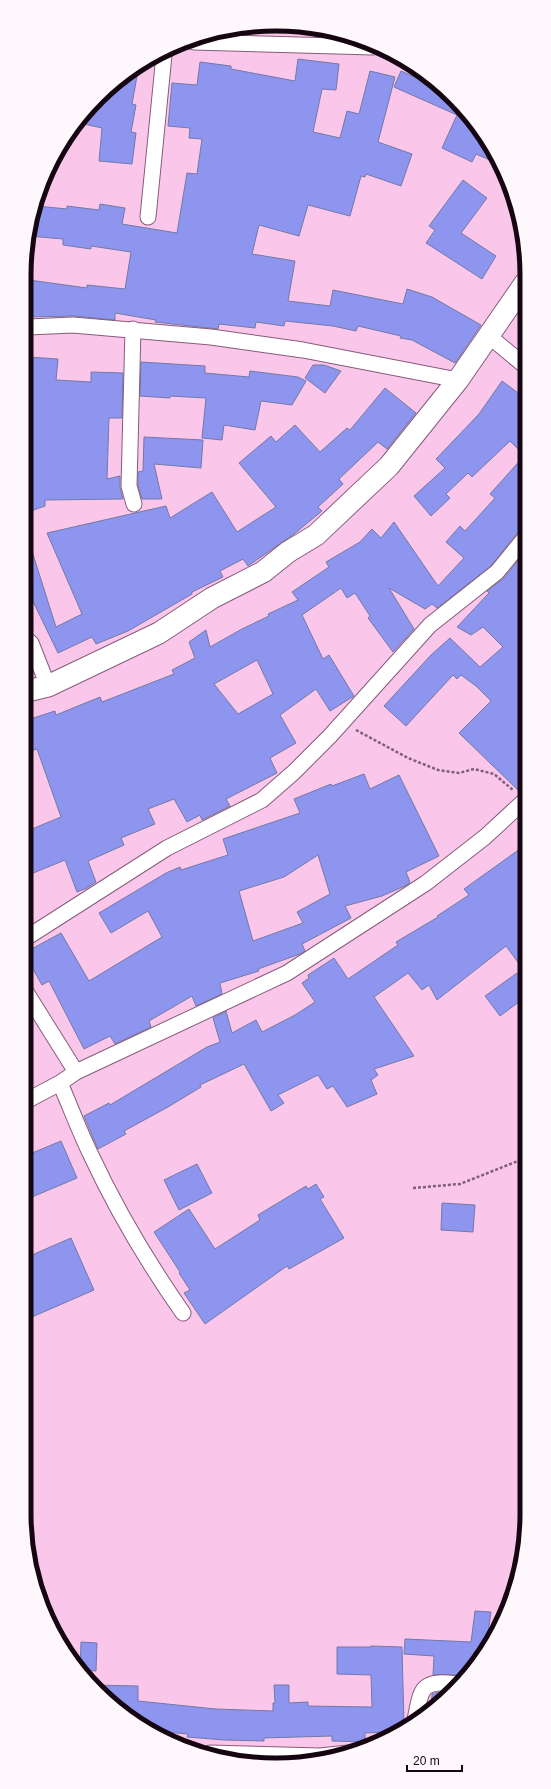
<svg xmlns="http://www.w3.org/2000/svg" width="551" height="1789" font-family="Helvetica,sans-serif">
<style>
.building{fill:#8d95ee;stroke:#7379a8;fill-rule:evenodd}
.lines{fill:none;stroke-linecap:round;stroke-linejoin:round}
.street-casing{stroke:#875b7a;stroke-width:17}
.secondary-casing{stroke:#875b7a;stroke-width:23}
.path{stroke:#7f5f75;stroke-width:2.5;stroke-dasharray:3 2;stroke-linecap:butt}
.street{stroke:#fff;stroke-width:15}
.secondary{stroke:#fff;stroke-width:21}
.rim{fill:none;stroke:#160611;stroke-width:5}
</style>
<rect width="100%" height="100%" fill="#fac7ea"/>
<path class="building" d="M 298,59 L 339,64 L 336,90 L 322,89 L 313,132 L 340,138 L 347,111 L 359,114 L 370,71 L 395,77 L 378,142 L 412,154 L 401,186 L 366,174 L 365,177 L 361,176 L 350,216 L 308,205 L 299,236 L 259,225 L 252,254 L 295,261 L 288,301 L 330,306 L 333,290 L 403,304 L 407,289 L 432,297 L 481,325 L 455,363 L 412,340 L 400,338 L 401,336 L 358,326 L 356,331 L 333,326 L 285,321 L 284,326 L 256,322 L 255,328 L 219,324 L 218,329 L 155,322 L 156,320 L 115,313 L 115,320 L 74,316 L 29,317 L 29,280 L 87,288 L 87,285 L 125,289 L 131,252 L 91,246 L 91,249 L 63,245 L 63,239 L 29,236 L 29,226 L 37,206 L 67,209 L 67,206 L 99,210 L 100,204 L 125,208 L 122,224 L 177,233 L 187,173 L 197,174 L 202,139 L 189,138 L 190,128 L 168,126 L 172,83 L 197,85 L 200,62 L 231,66 L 231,69 L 295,81 Z
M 139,65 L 132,104 L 136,105 L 131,132 L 136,133 L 132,164 L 99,161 L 102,128 L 79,123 Z
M 401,71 L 436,86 L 464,110 L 501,165 L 476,154 L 472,162 L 442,148 L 457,115 L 394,87 Z
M 463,180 L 487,198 L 461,233 L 496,256 L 482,279 L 426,243 L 435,230 L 429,226 Z
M 28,357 L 58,359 L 56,380 L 91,382 L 91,372 L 123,373 L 122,418 L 109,418 L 107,479 L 120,476 L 120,488 L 123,499 L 45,500 L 45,506 L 28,512 L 28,422 L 33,380 L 28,380 Z
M 141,362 L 205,366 L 205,373 L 249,377 L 250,371 L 298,377 L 306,381 L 292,405 L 261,401 L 255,430 L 224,425 L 222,440 L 202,438 L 206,398 L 170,396 L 170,398 L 140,396 Z
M 313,365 L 324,365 L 341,371 L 325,393 L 305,378 Z
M 502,381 L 525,398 L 524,455 L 510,441 L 472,477 L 468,473 L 446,494 L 450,498 L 431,516 L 414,496 L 445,468 L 436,459 L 479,414 Z
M 385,388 L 416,413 L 387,449 L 378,442 L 339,479 L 343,484 L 318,507 L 322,511 L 294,534 L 248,566 L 243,559 L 220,571 L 223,577 L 192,592 L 192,594 L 128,631 L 96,644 L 92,637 L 58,653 L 28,591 L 28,549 L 31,548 L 56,627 L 82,614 L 47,533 L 166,506 L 170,518 L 212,492 L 237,532 L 276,507 L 239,463 L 271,436 L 276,442 L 295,425 L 320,452 L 347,428 L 350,430 Z
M 144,437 L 203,440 L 201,468 L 154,464 L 162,499 L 142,499 L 138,485 L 138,472 L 143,471 Z
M 524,456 L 524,530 L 517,533 L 491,566 L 437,608 L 432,604 L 425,609 L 389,588 L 414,629 L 393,652 L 368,618 L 370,616 L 355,593 L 347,598 L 341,588 L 302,615 L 323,659 L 329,655 L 354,696 L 330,711 L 316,689 L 280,715 L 296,743 L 270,758 L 277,773 L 226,799 L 230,806 L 202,820 L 200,815 L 187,822 L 174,799 L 148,809 L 155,824 L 121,838 L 124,845 L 88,861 L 96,882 L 87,888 L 77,892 L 65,860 L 26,876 L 27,831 L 61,817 L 37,749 L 27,752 L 27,720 L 55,711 L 56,715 L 100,697 L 102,702 L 174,674 L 172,670 L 195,658 L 189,642 L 206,630 L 210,647 L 242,629 L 269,616 L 268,614 L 298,600 L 292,592 L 329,567 L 326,562 L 360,542 L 372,529 L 381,538 L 394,522 L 438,586 L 464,558 L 446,542 L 460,526 L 465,531 L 495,498 L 490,494 ZM 257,660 L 273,694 L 238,714 L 214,684 Z
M 524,553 L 524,792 L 521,793 L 459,733 L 491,701 L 476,686 L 461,675 L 457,679 L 453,675 L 406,726 L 384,706 L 431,655 L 450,638 L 480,667 L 503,647 L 483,627 L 471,635 L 457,627 L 489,593 L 487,591 L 504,578 Z
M 364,774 L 370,789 L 399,775 L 439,856 L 406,872 L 410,882 L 407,885 L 382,896 L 345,906 L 351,918 L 302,944 L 305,951 L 300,954 L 258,969 L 259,971 L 220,983 L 222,994 L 196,1006 L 192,996 L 149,1021 L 151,1027 L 115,1044 L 110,1036 L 84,1049 L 49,981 L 42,985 L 26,957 L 26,952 L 61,933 L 89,981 L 162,937 L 148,911 L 111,933 L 99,913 L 166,873 L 180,867 L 181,870 L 228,855 L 223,839 L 300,813 L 294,799 L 331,784 L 332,786 ZM 318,855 L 330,894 L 297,912 L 303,923 L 253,941 L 239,891 L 284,877 Z
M 524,846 L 523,969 L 506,946 L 437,1000 L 429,985 L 422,990 L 408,973 L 374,997 L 414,1056 L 374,1069 L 378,1075 L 371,1080 L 377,1094 L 347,1107 L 333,1086 L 327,1089 L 318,1075 L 278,1095 L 284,1103 L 271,1111 L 244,1064 L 200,1085 L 201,1087 L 168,1107 L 124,1131 L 126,1134 L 98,1149 L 84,1116 L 109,1103 L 110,1105 L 207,1047 L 220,1042 L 213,1018 L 226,1011 L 232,1033 L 256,1020 L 262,1032 L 295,1015 L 315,1002 L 302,983 L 309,978 L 308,975 L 334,958 L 348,979 L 398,945 L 396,942 L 438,917 L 437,916 L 469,895 L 464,889 Z
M 517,973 L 523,982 L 523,999 L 500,1016 L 485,996 Z
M 61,1141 L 77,1178 L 32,1197 L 25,1186 L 25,1156 Z
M 197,1164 L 212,1193 L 179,1210 L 164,1180 Z
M 316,1184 L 324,1197 L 320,1199 L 344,1238 L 289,1269 L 287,1266 L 205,1324 L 184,1293 L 190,1290 L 179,1273 L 180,1272 L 154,1232 L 189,1209 L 215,1249 L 260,1220 L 258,1215 L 306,1186 L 308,1189 Z
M 442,1203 L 475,1205 L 473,1232 L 441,1230 Z
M 71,1238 L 94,1290 L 25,1320 L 25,1258 Z
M 475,1611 L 491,1612 L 488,1633 L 493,1633 L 485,1653 L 462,1677 L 457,1675 L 433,1675 L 434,1656 L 404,1654 L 405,1639 L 471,1642 Z
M 81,1642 L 97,1643 L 96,1671 L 81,1670 L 80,1668 Z
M 371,1646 L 402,1647 L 404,1725 L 389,1732 L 365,1733 L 365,1742 L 332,1741 L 332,1736 L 264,1738 L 264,1741 L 224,1740 L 187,1737 L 188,1734 L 154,1731 L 94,1685 L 138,1686 L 138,1701 L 216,1709 L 273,1711 L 273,1703 L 275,1703 L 274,1685 L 289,1685 L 289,1703 L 308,1702 L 308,1706 L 372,1707 L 371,1675 L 337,1674 L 337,1647 L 371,1647 Z
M 437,1692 L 448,1692 L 431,1710 L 432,1694 Z"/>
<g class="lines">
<defs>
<path id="street" d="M 194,42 L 373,47
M 148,217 L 164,55
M 28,327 L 73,325 L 211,337 L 303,350 L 458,380
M 133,329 L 129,486 L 134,504
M 489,336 L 525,366
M 27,640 L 31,643 L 48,686
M 26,938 L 167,848 L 262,800 L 294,772 L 330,736 L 430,625 L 497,572 L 524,539
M 26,992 L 76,1072
M 60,1083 C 70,1106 79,1130 90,1153 C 116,1209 148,1263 183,1313
M 26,1101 L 60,1083 L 76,1072 L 287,973 L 426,883 L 485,837 L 524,801
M 415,1720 C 421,1690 420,1679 456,1684
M 210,1753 L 320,1756 L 348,1753"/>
<path id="secondary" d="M 27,691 L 48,686 L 159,633 L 212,598 L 263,572 L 288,552 L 316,535 L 389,466 L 458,380 L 525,283"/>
</defs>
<use href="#street" class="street-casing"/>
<use href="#secondary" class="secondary-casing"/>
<path class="path" d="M 356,730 L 408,758 L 438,770 L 459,773 L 474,769 L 494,774 L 513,790
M 413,1188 L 460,1184 L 523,1159"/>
<use href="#street" class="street"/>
<use href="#secondary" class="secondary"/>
</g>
<path d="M0 0H551V1789H0ZM275 31H276A244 244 0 0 1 520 275V1514A244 244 0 0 1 276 1758H275A244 244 0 0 1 31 1514V275A244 244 0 0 1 275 31Z" fill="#fef8fc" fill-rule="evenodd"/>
<path class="rim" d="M275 31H276A244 244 0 0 1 520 275V1514A244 244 0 0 1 276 1758H275A244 244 0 0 1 31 1514V275A244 244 0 0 1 275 31Z"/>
<path d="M407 1765v6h55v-6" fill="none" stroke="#160611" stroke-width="2"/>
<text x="413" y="1765" font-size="12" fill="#160611" stroke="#fef8fc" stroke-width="3" paint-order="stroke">20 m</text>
</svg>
